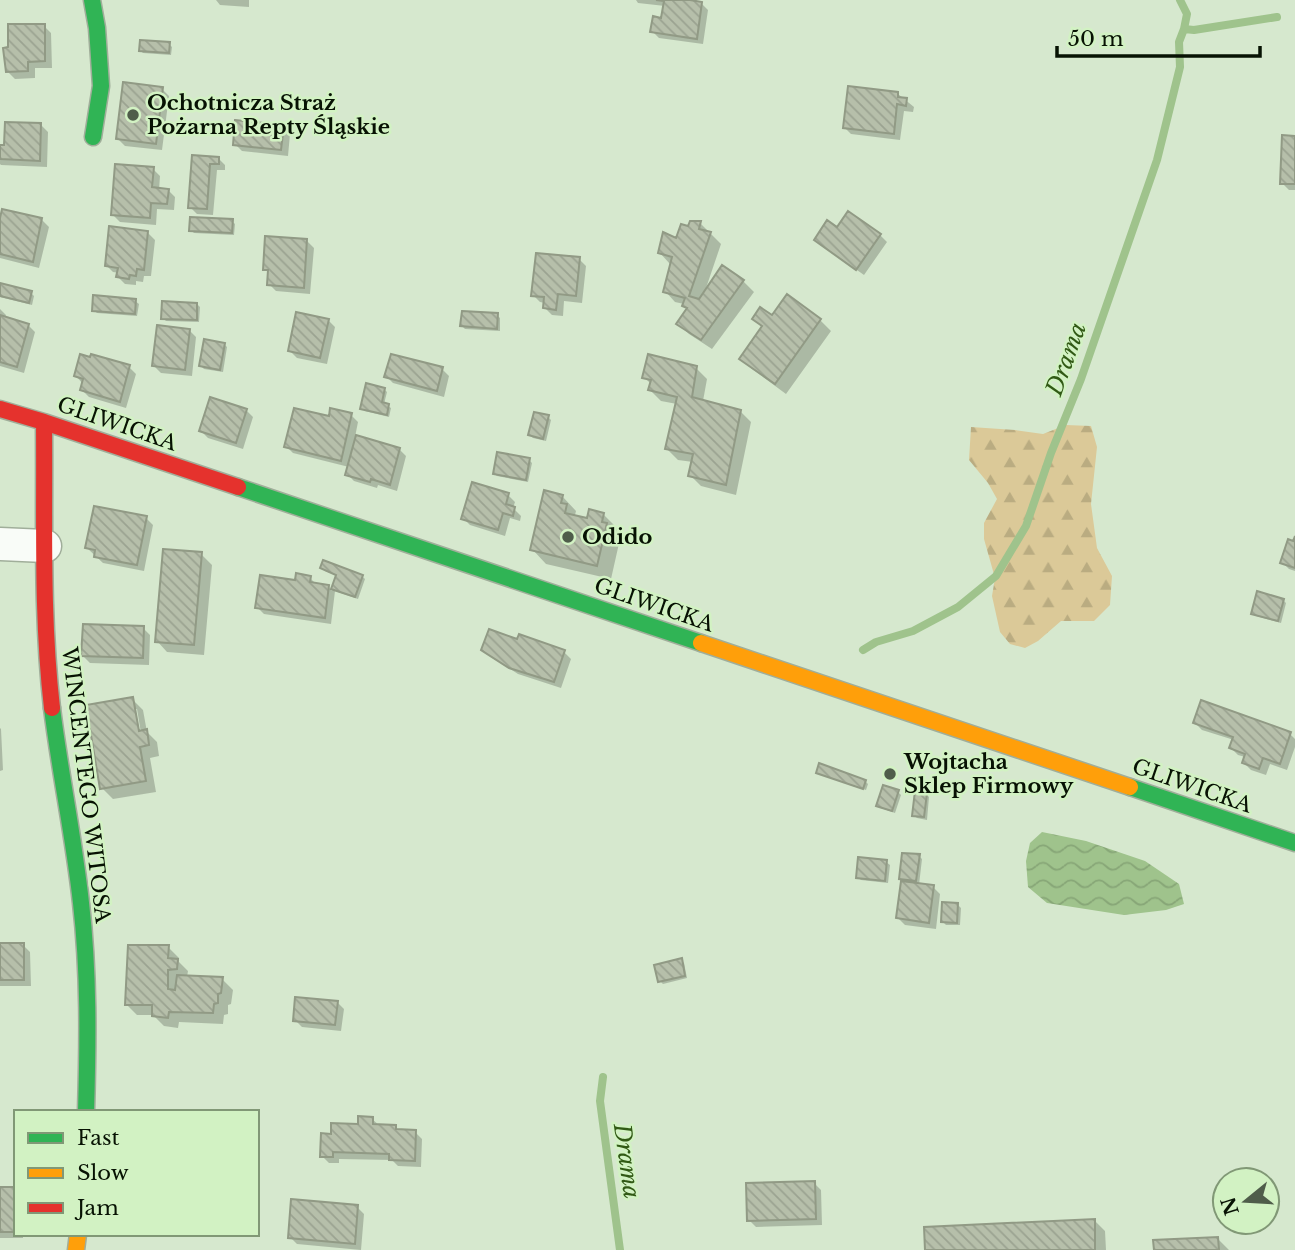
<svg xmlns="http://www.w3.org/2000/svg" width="1295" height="1250" font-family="'Libre Baskerville',serif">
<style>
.forest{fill:url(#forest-firs)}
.water{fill:url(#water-waves)}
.shadow{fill:#0003;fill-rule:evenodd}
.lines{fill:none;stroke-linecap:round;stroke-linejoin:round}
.stream{stroke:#9fc38c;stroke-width:8}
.building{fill:url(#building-back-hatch);stroke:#919a85;stroke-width:2}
.street-casing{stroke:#a0ae9a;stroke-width:35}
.fast-casing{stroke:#a0ae9a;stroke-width:19}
.slow-casing{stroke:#a0ae9a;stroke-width:19}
.jam-casing{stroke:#a0ae9a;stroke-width:19}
.street{stroke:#f9fcf8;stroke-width:32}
.fast{stroke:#30b455;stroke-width:16}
.slow{stroke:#ff9f0a;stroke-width:16}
.jam{stroke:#e5322d;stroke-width:16}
.poi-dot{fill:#4f5d4a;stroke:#d2f2c3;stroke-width:2.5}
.labels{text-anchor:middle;stroke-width:5;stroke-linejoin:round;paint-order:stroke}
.poi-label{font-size:21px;font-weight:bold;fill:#071203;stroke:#d2f2c3;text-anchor:start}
.street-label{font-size:21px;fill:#071203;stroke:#d2f2c3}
.water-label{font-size:23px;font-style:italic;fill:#315a15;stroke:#d2f2c3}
</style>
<defs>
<pattern id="forest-firs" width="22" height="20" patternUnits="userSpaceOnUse" patternTransform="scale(1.75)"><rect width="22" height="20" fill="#dbc998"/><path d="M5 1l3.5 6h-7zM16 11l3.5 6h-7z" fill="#baac81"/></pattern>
<pattern id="water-waves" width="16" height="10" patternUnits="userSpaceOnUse" patternTransform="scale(1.75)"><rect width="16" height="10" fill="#9fc38c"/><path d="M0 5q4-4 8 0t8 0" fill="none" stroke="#87a677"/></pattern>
<pattern id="building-back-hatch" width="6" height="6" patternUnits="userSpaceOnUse" patternTransform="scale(1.75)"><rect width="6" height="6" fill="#b6bfaa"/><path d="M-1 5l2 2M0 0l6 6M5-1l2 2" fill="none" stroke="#9ba391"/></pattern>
</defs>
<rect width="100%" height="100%" fill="#d6e8ce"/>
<path class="forest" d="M 1066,425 L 1091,426 L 1097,447 L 1091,504 L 1097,548 L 1112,576 L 1110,605 L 1094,621 L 1061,621 L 1038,641 L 1025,648 L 1010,644 L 1000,632 L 992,596 L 995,578 L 984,539 L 984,523 L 997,499 L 988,483 L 969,460 L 971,427 L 1015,430 L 1043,434 Z"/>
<path class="water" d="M 1042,832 L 1086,841 L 1145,861 L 1179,884 L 1184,904 L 1166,910 L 1124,915 L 1047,903 L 1028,887 L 1026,861 L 1030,843 Z"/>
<path class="shadow" d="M 216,0 L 249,0 L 249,7 L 220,5 Z
M 636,0 L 678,0 L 701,3 L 708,10 L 703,44 L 659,38 L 652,31 L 663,20 L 665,6 L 638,3 Z
M 44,26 L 51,33 L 52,68 L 35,68 L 35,78 L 15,79 L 8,72 Z
M 169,44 L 172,47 L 171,55 L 143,53 L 140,50 Z
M 162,89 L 169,96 L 162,150 L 125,146 L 118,139 Z
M 898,94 L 914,107 L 913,112 L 904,111 L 900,140 L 851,134 L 844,127 Z
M 41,125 L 48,132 L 47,167 L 1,165 L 0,164 L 0,147 L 6,147 Z
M 283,127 L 290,134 L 288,156 L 242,151 L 235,144 Z
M 1295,138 L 1295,190 L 1289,190 L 1282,183 Z
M 194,156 L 218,158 L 225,165 L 225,170 L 217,170 L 213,215 L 197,214 L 190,207 Z
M 153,169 L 160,176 L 159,190 L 168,190 L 175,197 L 174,210 L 157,209 L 156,225 L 120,222 L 113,215 Z
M 42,220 L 49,227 L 39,268 L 0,258 L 0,226 Z
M 232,221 L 235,224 L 234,235 L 194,233 L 191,230 Z
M 700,223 L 721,244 L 705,291 L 722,267 L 743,281 L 754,292 L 712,349 L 689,334 L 678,323 L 688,310 L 684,304 L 675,302 L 665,291 L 670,264 L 660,253 L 677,240 L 689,228 Z
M 837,230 L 880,235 L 887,242 L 864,275 L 823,246 Z
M 148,233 L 155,240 L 151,276 L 144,276 L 143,282 L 136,281 L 136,285 L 125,284 L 118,277 L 119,273 L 113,272 L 106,265 Z
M 307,241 L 314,248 L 310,294 L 276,291 L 269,284 L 270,273 L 265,269 Z
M 579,259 L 586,266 L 582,303 L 564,301 L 563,316 L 552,315 L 545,308 L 545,303 L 540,302 L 533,295 Z
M 0,285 L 31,293 L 34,296 L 32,305 L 0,297 Z
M 135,301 L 139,304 L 137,316 L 97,313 L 94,310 Z
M 197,304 L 200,307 L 199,322 L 166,321 L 163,318 Z
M 0,309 L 6,315 L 5,318 L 28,325 L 35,332 L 24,373 L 0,366 Z
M 497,315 L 500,318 L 500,331 L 465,329 L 462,326 Z
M 772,317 L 820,320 L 831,331 L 786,394 L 752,369 L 741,359 L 763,328 L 754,318 Z
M 328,320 L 335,327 L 327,364 L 297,358 L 290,351 Z
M 189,330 L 196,337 L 192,376 L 161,373 L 154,366 Z
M 224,344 L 227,347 L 223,372 L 204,369 L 201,366 Z
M 129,367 L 136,374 L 126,408 L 89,397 L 82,390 L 83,384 L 76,376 Z
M 696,368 L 707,379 L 703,401 L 741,412 L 751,422 L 736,495 L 701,486 L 690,475 L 693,462 L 678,460 L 667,449 L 677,404 L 661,401 L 650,390 L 652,385 L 644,377 Z
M 442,369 L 449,376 L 444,397 L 393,383 L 386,376 Z
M 384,389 L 387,392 L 384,404 L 391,408 L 389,417 L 365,411 L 362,408 Z
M 246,410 L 253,417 L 243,449 L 208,438 L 201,431 Z
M 351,415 L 358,422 L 355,437 L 399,449 L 406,456 L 397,491 L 378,485 L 377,488 L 354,481 L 347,474 L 349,467 L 293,453 L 286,446 L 330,418 Z
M 548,417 L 551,420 L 546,441 L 533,438 L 530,435 Z
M 529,460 L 532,463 L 528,482 L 497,476 L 494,473 Z
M 508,495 L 515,502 L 513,508 L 521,516 L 520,521 L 510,518 L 505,536 L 470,525 L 463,518 Z
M 562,496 L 576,511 L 575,515 L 578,518 L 588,520 L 604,515 L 618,529 L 616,535 L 620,539 L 611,579 L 546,564 L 532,549 Z
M 146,518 L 153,525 L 144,571 L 103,563 L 87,548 Z
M 1295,541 L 1295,571 L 1289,569 L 1282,562 Z
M 201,554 L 212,565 L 204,655 L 167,652 L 157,641 Z
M 322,568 L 362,576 L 365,579 L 358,599 L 335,591 L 331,624 L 264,614 L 257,607 L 297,582 L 310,578 L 317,585 L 328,586 L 332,591 L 338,576 L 325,571 Z
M 1283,600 L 1286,603 L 1281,623 L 1256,616 L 1253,613 Z
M 143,628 L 150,635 L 149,665 L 90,663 L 83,656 Z
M 518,641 L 564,652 L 571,659 L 561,688 L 518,674 L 490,656 L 483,649 Z
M 132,699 L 143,710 L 147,732 L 157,742 L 159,756 L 150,758 L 156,792 L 113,799 L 102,788 ZM 133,709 L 137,709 L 142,739 L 138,740 Z
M 1195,723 L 1290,734 L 1295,739 L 1295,747 L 1287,770 L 1270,764 L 1266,775 L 1251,770 L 1244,763 L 1245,757 L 1238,755 L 1231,748 L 1234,740 L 1202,730 Z
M 0,728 L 1,729 L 3,770 L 0,771 Z
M 818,772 L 865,781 L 868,784 L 866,790 L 821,775 Z
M 898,792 L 901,795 L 895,813 L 881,808 L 878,805 Z
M 926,794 L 929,797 L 927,820 L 917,818 L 914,815 Z
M 919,856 L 922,859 L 919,885 L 933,887 L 940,894 L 936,929 L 905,925 L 898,918 L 906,883 L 901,879 Z
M 886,862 L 890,865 L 888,883 L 861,880 L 858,877 Z
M 958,905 L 961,908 L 960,925 L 946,925 L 943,922 Z
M 0,945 L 23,945 L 30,952 L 31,986 L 0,986 Z
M 168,947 L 179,958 L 179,962 L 188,971 L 187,977 L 222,979 L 233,990 L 231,1004 L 228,1005 L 228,1014 L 224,1015 L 223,1024 L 179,1022 L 178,1028 L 164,1026 L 153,1015 L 137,1015 L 126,1004 Z
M 681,960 L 684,963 L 687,978 L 663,984 L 660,981 Z
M 337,1002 L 344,1009 L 341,1031 L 302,1027 L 295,1020 Z
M 372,1119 L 380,1126 L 395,1127 L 400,1131 L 415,1132 L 422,1139 L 421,1167 L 398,1166 L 392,1160 L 339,1159 L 339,1163 L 329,1163 L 322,1156 L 333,1135 Z
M 814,1183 L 821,1190 L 822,1225 L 756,1227 L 749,1220 Z
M 0,1189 L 16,1189 L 16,1234 L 23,1234 L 23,1238 L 0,1238 Z
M 357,1207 L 364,1214 L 361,1250 L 297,1244 L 290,1237 Z
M 1094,1220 L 1105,1231 L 1106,1250 L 926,1250 Z
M 1218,1239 L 1229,1250 L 1156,1250 Z"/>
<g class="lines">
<path class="stream" d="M 1184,29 L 1194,30 L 1277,17
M 863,650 L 876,642 L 913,631 L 958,607 L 996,576 L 1026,526 L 1051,453 L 1081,379 L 1157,160 L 1180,67 L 1179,42 L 1184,29 L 1187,14 L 1180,0
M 603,1077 L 600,1101 L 620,1250"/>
</g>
<path class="building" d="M 656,0 L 690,0 L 702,2 L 697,39 L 650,32 L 653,16 L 661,18 L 664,1 Z
M 8,24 L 45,24 L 45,61 L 28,62 L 28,71 L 6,72 L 3,48 L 8,47 Z
M 140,40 L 170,42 L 169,53 L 139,51 Z
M 123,82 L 163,87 L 156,144 L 116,139 Z
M 848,86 L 898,92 L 898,97 L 907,98 L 906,106 L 897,104 L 894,134 L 843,128 Z
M 235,120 L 284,125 L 281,150 L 233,145 Z
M 5,122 L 41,123 L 40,161 L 0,159 L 0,145 L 4,145 Z
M 1282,135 L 1295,136 L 1295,184 L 1280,184 Z
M 192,155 L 219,157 L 219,164 L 210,164 L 207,209 L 188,208 Z
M 115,164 L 154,167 L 152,187 L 169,189 L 167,204 L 151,203 L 150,218 L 111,215 Z
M 2,209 L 42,218 L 33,262 L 0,254 L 0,218 Z
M 848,211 L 881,234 L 856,270 L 814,240 L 827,220 L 837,227 Z
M 190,217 L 233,219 L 232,233 L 189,231 Z
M 690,221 L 701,221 L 699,229 L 711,232 L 689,296 L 699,299 L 722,265 L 744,280 L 701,340 L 676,324 L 687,308 L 682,306 L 685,298 L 663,292 L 672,257 L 658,253 L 663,232 L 676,238 L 681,224 L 688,226 Z
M 109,226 L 148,231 L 144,270 L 137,269 L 136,276 L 130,275 L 129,279 L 116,277 L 118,268 L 105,266 Z
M 265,236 L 307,239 L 304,288 L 267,285 L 268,270 L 263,270 Z
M 536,253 L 580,257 L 576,296 L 558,294 L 556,310 L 543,308 L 544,297 L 531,296 Z
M 0,283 L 32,291 L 29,303 L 0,296 Z
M 787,294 L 821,319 L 775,384 L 739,359 L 762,326 L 752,319 L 760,307 L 772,315 Z
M 93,295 L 136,299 L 135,314 L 92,311 Z
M 162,301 L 197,303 L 197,320 L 161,319 Z
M 462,311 L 498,313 L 497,329 L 460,326 Z
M 296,312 L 329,319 L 320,358 L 288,351 Z
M 0,315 L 29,324 L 17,367 L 0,362 Z
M 157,325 L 190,329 L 185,370 L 152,366 Z
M 204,339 L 225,343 L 220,370 L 199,366 Z
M 80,354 L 90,357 L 91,354 L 130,365 L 120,402 L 80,390 L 83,379 L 74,376 Z
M 391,354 L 443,367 L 437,391 L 384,377 Z
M 648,354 L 697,366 L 692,397 L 741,410 L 726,485 L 688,476 L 693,454 L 665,449 L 677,397 L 648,390 L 651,380 L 642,378 Z
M 366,383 L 385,388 L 382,402 L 389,404 L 387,415 L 360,409 Z
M 210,397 L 247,409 L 236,443 L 199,431 Z
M 294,408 L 329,416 L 330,408 L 352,413 L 341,461 L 284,447 Z
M 534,412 L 549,415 L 543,439 L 528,435 Z
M 356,435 L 400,448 L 390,485 L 371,479 L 370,482 L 345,475 Z
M 497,452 L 530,458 L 526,480 L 493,474 Z
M 472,482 L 509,493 L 506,504 L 515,507 L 513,516 L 503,513 L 498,530 L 461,519 Z
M 544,490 L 563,495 L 561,503 L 567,504 L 565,513 L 587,518 L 589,509 L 604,513 L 602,522 L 607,523 L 597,566 L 530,550 Z
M 94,506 L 147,516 L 137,565 L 94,557 L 95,550 L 85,548 Z
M 1295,536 L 1295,568 L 1280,563 L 1288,539 L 1293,541 Z
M 163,549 L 202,552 L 194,645 L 155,642 Z
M 323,560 L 363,575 L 355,597 L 331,589 L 336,575 L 320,568 Z
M 296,573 L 311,576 L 310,582 L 329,585 L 325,618 L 255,608 L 260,575 L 295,580 Z
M 1257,591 L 1284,599 L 1278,621 L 1251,614 Z
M 83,624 L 144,626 L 143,658 L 81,656 Z
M 489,629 L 517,639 L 519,634 L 565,650 L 554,682 L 509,668 L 481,650 Z
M 133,697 L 139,731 L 147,729 L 149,745 L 140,747 L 146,781 L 100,789 L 86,705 Z
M 1201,700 L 1291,732 L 1280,764 L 1263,758 L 1259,769 L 1242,763 L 1245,754 L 1229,748 L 1233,737 L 1193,723 Z
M 819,763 L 866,780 L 863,789 L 816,773 Z
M 883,785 L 899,790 L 892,811 L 876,806 Z
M 915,791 L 927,793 L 924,817 L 912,816 Z
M 902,853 L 920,854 L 916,881 L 899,879 Z
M 858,857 L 887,860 L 885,881 L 856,878 Z
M 901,881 L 934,885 L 929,923 L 896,918 Z
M 942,902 L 958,903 L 957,923 L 941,922 Z
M 0,943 L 24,943 L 24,980 L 0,980 Z
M 128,945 L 169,945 L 168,958 L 178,959 L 177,969 L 168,970 L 168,989 L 175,990 L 177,975 L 223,977 L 221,993 L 218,994 L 218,1003 L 214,1004 L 213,1013 L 169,1012 L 168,1018 L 152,1016 L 152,1005 L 125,1005 Z
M 682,958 L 685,976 L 658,982 L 654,965 Z
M 295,997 L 338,1001 L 335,1025 L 293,1021 Z
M 358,1116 L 373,1117 L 373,1124 L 396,1125 L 396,1129 L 416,1130 L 415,1161 L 389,1160 L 389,1154 L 333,1152 L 333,1157 L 320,1157 L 321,1133 L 331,1134 L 331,1123 L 358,1124 Z
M 815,1181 L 816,1219 L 747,1221 L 746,1183 Z
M 0,1187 L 16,1187 L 16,1232 L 0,1232 Z
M 291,1199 L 358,1205 L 355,1244 L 288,1238 Z
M 1095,1219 L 1095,1250 L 925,1250 L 924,1227 Z
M 1218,1237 L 1219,1250 L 1154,1250 L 1153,1240 Z"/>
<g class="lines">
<defs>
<path id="street" d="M 0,544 L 45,546"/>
<path id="fast" d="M 92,0 L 97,28 L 101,86 L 93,137
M 238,487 L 701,643
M 52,708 C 60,773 74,838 81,903 C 89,973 88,1042 86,1112
M 1130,787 L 1295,843"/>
<path id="slow" d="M 701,643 L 1130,787
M 76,1250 L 78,1234"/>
<path id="jam" d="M 0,409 L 44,422 L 238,487
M 44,422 C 45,517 41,613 52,708"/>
</defs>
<use href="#street" class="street-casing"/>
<use href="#fast" class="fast-casing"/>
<use href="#slow" class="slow-casing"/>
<use href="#jam" class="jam-casing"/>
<use href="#street" class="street"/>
<use href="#fast" class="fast"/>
<use href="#slow" class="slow"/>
<use href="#jam" class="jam"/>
</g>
<g class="poi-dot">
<circle cx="133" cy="115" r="7"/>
<circle cx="568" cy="537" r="7"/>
<circle cx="890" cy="774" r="7"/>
</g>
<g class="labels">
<g class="poi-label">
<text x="147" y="110">Ochotnicza Straż<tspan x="147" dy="24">Pożarna Repty Śląskie</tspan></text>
<text x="582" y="544">Odido</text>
<text x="904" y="769">Wojtacha<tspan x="904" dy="24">Sklep Firmowy</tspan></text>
</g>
<g class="street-label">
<text transform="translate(117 424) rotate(19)" y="7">GLIWICKA</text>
<text transform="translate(654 605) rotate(19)" y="7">GLIWICKA</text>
<text transform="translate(86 785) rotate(83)" y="7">WINCENTEGO WITOSA</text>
<text transform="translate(1192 786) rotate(19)" y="7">GLIWICKA</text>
</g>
<g class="water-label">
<text transform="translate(1066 359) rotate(-70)" y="8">Drama</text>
<text transform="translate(627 1161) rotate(82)" y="8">Drama</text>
</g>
</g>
<rect x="14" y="1110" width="245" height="126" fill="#d2f2c3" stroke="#819876" stroke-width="2"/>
<rect x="28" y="1133" width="35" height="10" fill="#30b455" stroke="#819876" stroke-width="2"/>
<text x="77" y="1145" font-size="21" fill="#071203">Fast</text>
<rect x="28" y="1168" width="35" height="10" fill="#ff9f0a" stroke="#819876" stroke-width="2"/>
<text x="77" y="1180" font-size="21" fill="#071203">Slow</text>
<rect x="28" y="1203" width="35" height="10" fill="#e5322d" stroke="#819876" stroke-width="2"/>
<text x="77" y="1215" font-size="21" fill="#071203">Jam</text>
<g transform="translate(1246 1201) rotate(252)"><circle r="33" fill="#d2f2c3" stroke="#819876" stroke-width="2"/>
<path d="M0-5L12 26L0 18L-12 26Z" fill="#4f5d4a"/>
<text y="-10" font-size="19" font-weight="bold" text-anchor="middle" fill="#071203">N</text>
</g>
<path d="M1057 46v10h203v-10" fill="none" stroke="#071203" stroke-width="3.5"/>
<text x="1068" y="46" font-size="21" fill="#071203" stroke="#d2f2c3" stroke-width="5" paint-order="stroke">50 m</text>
</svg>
